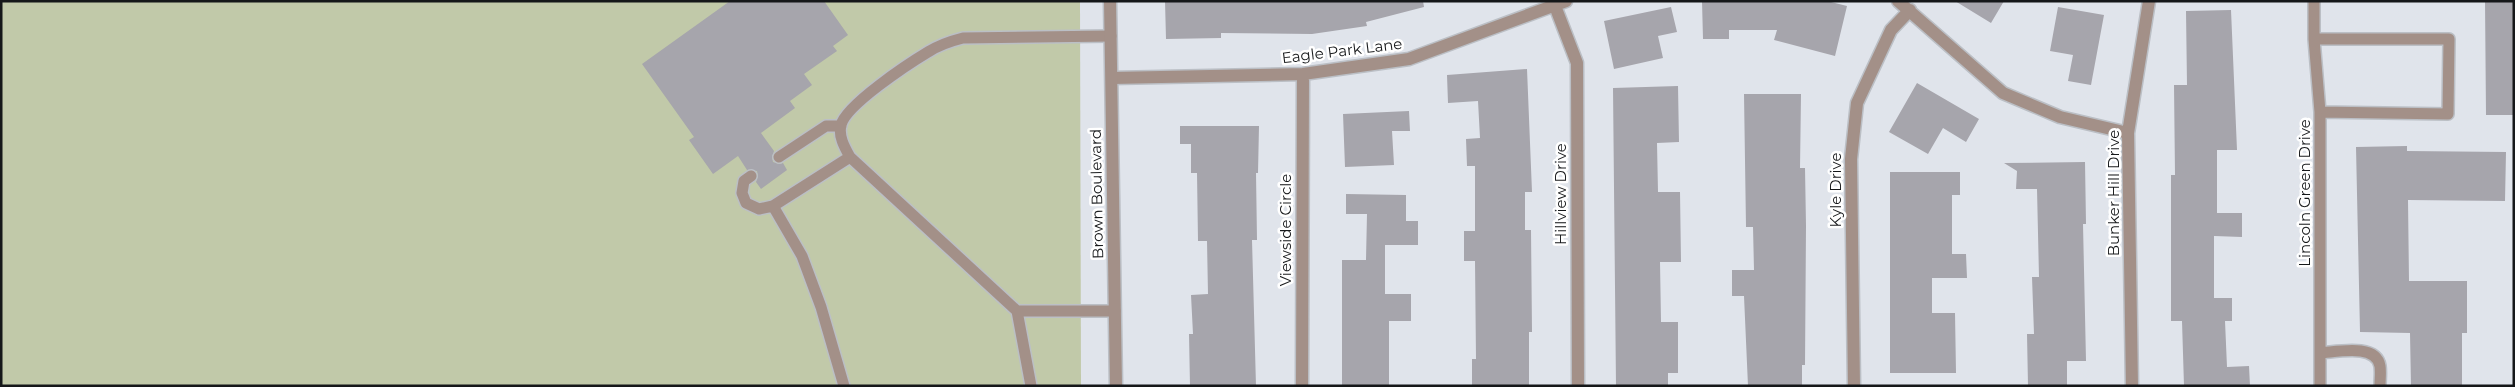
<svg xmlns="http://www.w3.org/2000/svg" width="2515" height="387" font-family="Montserrat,sans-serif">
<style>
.green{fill:#c1c9a9}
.building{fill:#a6a5ac}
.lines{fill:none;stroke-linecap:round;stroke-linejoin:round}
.service-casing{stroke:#bbbfc5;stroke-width:14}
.minor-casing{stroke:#bbbfc5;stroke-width:15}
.tertiary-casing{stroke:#bbbfc5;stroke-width:15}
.service{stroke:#a39088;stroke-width:11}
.minor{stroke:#a39088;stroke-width:12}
.tertiary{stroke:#a39088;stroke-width:12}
.labels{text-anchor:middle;stroke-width:5;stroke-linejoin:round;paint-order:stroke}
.street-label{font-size:15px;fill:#151719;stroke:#fff}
</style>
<rect width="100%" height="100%" fill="#e0e4eb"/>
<path class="green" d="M 1,1 L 1080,1 L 1081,386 L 1,386 Z"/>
<path class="building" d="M 730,1 L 824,1 L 848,35 L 833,46 L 837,51 L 804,74 L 812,85 L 790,101 L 795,108 L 761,133 L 774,151 L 772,157 L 773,162 L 779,164 L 783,163 L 787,170 L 761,189 L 756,182 L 758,176 L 757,171 L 747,170 L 738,156 L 713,174 L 689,140 L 694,137 L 642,64 Z
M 1165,1 L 1423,1 L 1424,7 L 1366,22 L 1367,26 L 1312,34 L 1221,33 L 1221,38 L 1166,39 Z
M 1702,1 L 1827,1 L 1847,6 L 1835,56 L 1774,40 L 1777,30 L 1729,30 L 1729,39 L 1703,39 Z
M 1955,1 L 2004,1 L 1991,23 Z
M 2485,1 L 2514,1 L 2514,115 L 2486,115 Z
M 1671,7 L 1677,32 L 1658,36 L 1663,58 L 1614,69 L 1604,21 Z
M 2058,7 L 2104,15 L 2091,85 L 2068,81 L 2073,55 L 2050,51 Z
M 2231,10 L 2237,150 L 2217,150 L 2217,213 L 2242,213 L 2242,237 L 2214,236 L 2214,298 L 2232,298 L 2232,321 L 2225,321 L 2227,367 L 2249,366 L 2250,386 L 2184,386 L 2182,321 L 2171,321 L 2171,175 L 2175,175 L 2174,85 L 2187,85 L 2186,11 Z
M 1527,69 L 1532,192 L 1525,192 L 1525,230 L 1531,230 L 1532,332 L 1529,332 L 1529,386 L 1472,386 L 1472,359 L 1476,359 L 1475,261 L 1464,261 L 1464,231 L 1475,231 L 1475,166 L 1467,166 L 1466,139 L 1480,138 L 1478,101 L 1448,103 L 1447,75 Z
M 1917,83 L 1979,119 L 1966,142 L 1943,128 L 1928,154 L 1889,132 Z
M 1678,86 L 1679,142 L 1657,143 L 1658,192 L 1680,192 L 1681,262 L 1660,262 L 1661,322 L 1678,322 L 1678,373 L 1668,373 L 1668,386 L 1616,386 L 1613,88 Z
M 1744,94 L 1801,94 L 1800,168 L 1805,168 L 1806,226 L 1805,365 L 1802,365 L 1802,386 L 1748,386 L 1744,296 L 1732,296 L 1732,270 L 1754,270 L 1753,227 L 1746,227 Z
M 1409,111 L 1410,131 L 1392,131 L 1394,165 L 1345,167 L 1343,114 Z
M 1180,126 L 1259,126 L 1258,173 L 1256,173 L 1257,240 L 1252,240 L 1256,386 L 1190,386 L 1189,334 L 1193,334 L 1191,295 L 1208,294 L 1207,241 L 1198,241 L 1197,173 L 1191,173 L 1191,144 L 1180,144 Z
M 2407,146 L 2407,151 L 2506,152 L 2505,201 L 2408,200 L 2409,281 L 2467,281 L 2467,333 L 2462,333 L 2462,386 L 2411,386 L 2410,333 L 2360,332 L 2356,147 Z
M 2085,162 L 2086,224 L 2083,224 L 2086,361 L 2067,361 L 2067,386 L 2028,386 L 2027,334 L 2034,334 L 2032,277 L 2039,277 L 2037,189 L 2016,189 L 2017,171 L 2004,163 Z
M 1890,172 L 1960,172 L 1960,195 L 1952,195 L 1952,254 L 1966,254 L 1967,278 L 1932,278 L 1932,313 L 1955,313 L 1956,373 L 1890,373 Z
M 1346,194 L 1406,195 L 1406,221 L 1418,221 L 1418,245 L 1385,245 L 1385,294 L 1411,294 L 1411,321 L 1389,321 L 1389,386 L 1342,386 L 1342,260 L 1366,260 L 1367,214 L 1346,214 Z"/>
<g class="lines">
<defs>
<path id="service" d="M 2314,1 L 2314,39 L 2320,112 L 2320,386
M 1111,36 L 963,38 C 951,41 939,45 928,52 C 908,64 846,105 841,125 C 838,136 845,148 850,157 L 1017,311 L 1115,311
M 2314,39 L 2449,39 L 2448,114 L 2320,112
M 779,157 L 826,126 L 841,126
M 751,176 L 744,181 L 742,193 L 746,203 L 759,209 L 773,206
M 1017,311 L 1031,386
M 2320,353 C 2337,352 2376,343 2380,366 C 2381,372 2380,379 2380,386
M 844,386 L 821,307 L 802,256 L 773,206 L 850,157"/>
<path id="minor" d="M 1898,1 L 2003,93 L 2060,117 L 2128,133
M 1555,6 L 1577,63 L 1578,386
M 1112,78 L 1303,74 L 1409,59 L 1566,1
M 1302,386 L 1303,74
M 1854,386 L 1851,159 L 1857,103 L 1891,30 L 1910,10
M 2132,386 L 2128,133 L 2149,1"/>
<path id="tertiary" d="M 1110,1 L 1116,386"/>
</defs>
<use href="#service" class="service-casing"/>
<use href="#minor" class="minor-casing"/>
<use href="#tertiary" class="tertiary-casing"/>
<use href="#service" class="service"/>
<use href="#minor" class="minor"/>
<use href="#tertiary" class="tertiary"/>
</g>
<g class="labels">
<g class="street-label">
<text transform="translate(1342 51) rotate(-7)" y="5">Eagle Park Lane</text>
<text transform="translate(1836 190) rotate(-90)" y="5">Kyle Drive</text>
<text transform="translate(2114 193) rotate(-90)" y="5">Bunker Hill Drive</text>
<text transform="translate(2305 193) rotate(-90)" y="5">Lincoln Green Drive</text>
<text transform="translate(1097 194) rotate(-91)" y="5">Brown Boulevard</text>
<text transform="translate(1561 194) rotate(-90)" y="5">Hillview Drive</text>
<text transform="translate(1286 230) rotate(-90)" y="5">Viewside Circle</text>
</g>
</g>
<rect width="2515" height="387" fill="none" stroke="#151719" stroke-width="5"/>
</svg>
